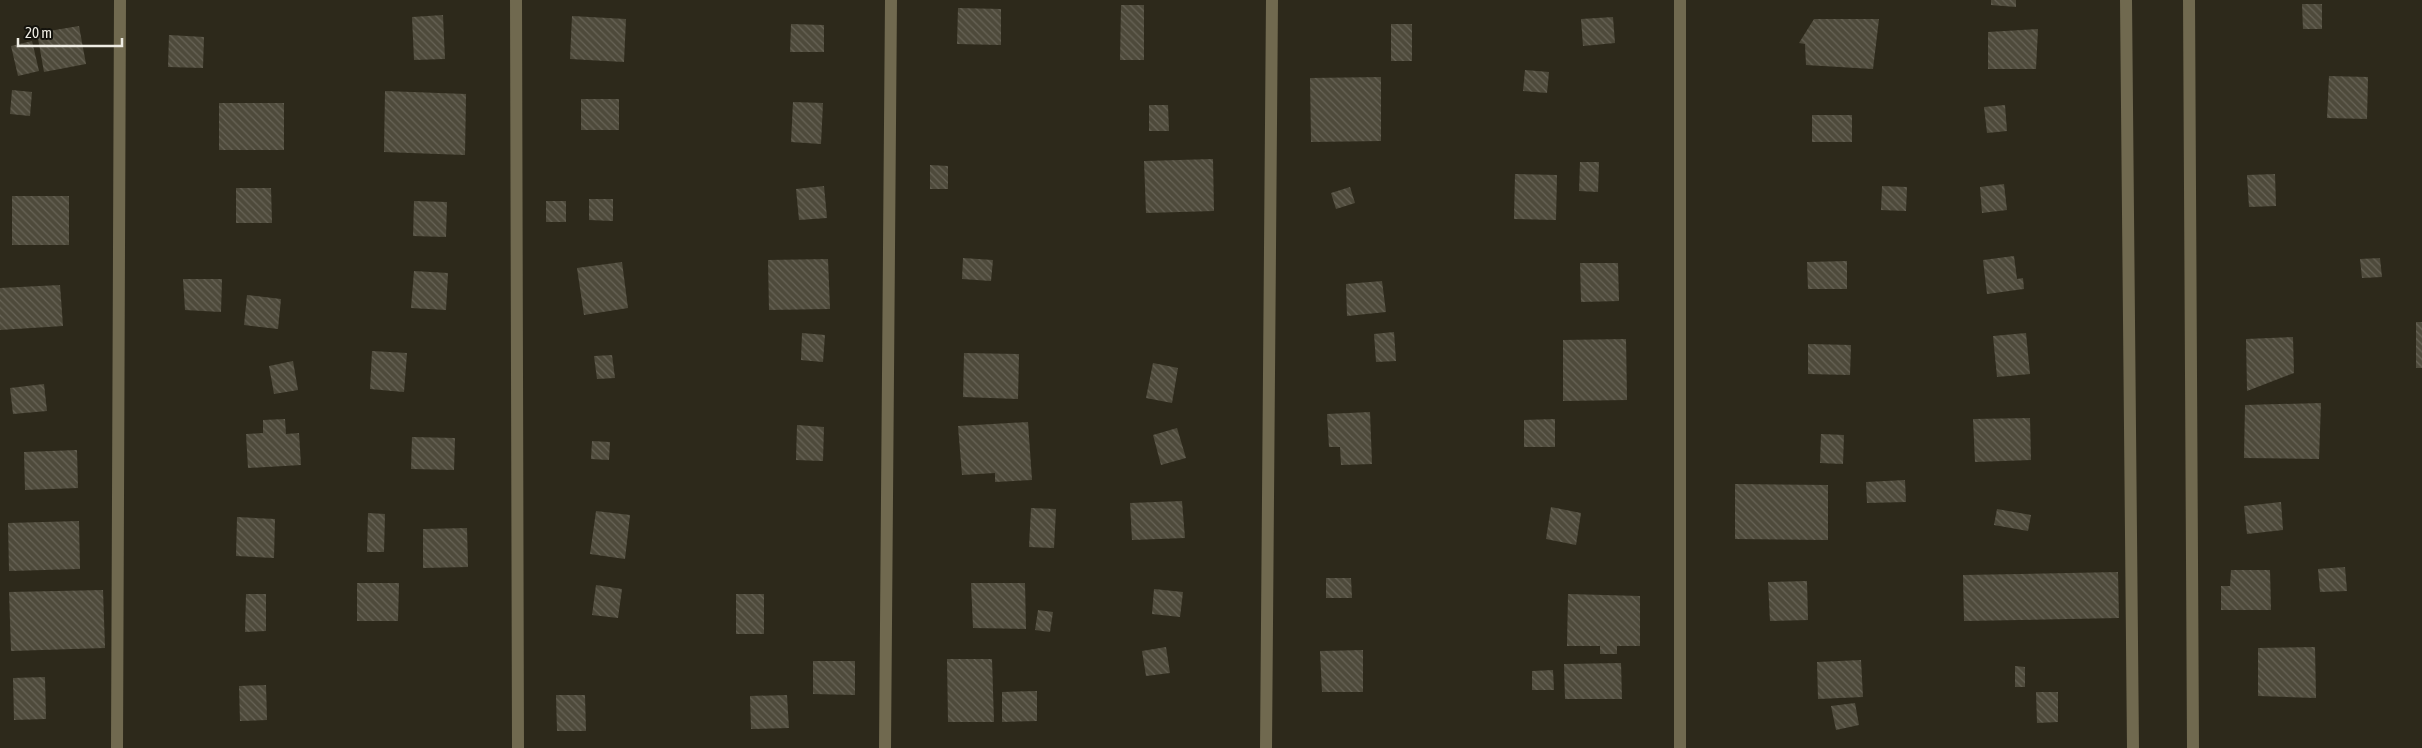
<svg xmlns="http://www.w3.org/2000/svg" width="2422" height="748" font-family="'Asap Condensed',sans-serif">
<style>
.building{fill:url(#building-back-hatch)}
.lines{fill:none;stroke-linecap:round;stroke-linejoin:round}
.street{stroke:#70694f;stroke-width:12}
</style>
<defs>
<pattern id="building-back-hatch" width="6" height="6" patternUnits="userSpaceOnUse" patternTransform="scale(1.25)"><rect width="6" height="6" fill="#4e4a3b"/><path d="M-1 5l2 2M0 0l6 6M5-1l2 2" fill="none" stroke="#686457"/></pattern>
</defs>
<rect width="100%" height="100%" fill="#2d291b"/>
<path class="building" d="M 1991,0 L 2016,0 L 2016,7 L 1991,5 Z
M 2302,4 L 2322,4 L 2322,29 L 2303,29 Z
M 1121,5 L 1144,5 L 1144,60 L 1120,60 Z
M 958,8 L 1001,9 L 1001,45 L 957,44 Z
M 443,15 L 445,59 L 414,60 L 412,17 Z
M 572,16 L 626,19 L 624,62 L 570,59 Z
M 1613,17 L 1615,43 L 1583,46 L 1581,19 Z
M 1814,19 L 1879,19 L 1873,69 L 1806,65 L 1805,44 L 1799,43 Z
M 791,24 L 824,25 L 824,52 L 790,52 Z
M 1391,24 L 1412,24 L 1412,61 L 1391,61 Z
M 79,26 L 86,64 L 44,72 L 37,33 Z
M 2038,29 L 2036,69 L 1988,69 L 1988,32 Z
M 169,35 L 204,37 L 203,68 L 168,67 Z
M 32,41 L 39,71 L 18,76 L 11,46 Z
M 1525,70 L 1549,72 L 1547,93 L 1523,91 Z
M 2329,76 L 2368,77 L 2367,119 L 2327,118 Z
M 1381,77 L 1381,141 L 1311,142 L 1310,78 Z
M 12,90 L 32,92 L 30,116 L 10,114 Z
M 385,91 L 466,94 L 465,155 L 384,152 Z
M 581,99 L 619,99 L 619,130 L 581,130 Z
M 793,102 L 823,103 L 821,144 L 791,142 Z
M 219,103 L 284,103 L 284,150 L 219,150 Z
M 1149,105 L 1168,105 L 1169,131 L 1149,131 Z
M 2005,105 L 2007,131 L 1987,133 L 1984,107 Z
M 1812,115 L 1852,115 L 1852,142 L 1812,142 Z
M 1213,159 L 1214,211 L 1146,213 L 1144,161 Z
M 1580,162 L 1599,162 L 1598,192 L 1579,191 Z
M 930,165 L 948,166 L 948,189 L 930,189 Z
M 1515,174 L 1557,175 L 1556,220 L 1514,219 Z
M 2275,174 L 2276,206 L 2249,207 L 2247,175 Z
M 2004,184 L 2007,210 L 1982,213 L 1980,187 Z
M 824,186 L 827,218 L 799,220 L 796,189 Z
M 1882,186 L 1907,187 L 1906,211 L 1881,210 Z
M 1350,187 L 1355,203 L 1336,209 L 1331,193 Z
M 236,188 L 271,188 L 272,223 L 236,223 Z
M 12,196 L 69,196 L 69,245 L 12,245 Z
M 589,199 L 613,199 L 613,221 L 589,220 Z
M 414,201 L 447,202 L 446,237 L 413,236 Z
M 546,201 L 566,201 L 566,222 L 546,222 Z
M 2014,256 L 2017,279 L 2023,278 L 2024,289 L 1987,294 L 1983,260 Z
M 963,258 L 993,260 L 991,281 L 962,279 Z
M 2380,258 L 2382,277 L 2362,278 L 2360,259 Z
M 828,259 L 830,309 L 769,310 L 768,260 Z
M 1847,261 L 1847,289 L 1808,289 L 1807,262 Z
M 622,262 L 628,308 L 584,315 L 577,268 Z
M 1580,263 L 1618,263 L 1619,301 L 1581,302 Z
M 414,271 L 448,273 L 446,310 L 411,308 Z
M 183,279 L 222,279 L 221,312 L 185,310 Z
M 1382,281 L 1386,312 L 1347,316 L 1346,284 Z
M 60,285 L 63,326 L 0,330 L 0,288 Z
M 247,295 L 281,299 L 278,329 L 244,325 Z
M 2416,322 L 2422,322 L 2422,368 L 2416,368 Z
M 1394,332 L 1396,361 L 1376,362 L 1374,334 Z
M 802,333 L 825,335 L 823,362 L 801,360 Z
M 2026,333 L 2030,374 L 1997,377 L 1993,336 Z
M 2293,337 L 2294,373 L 2247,391 L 2246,339 Z
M 1626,339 L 1627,400 L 1563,401 L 1563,340 Z
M 1808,344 L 1851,345 L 1850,375 L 1808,374 Z
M 372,351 L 407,353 L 404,392 L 370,389 Z
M 964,353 L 1019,354 L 1018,399 L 963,397 Z
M 612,355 L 615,378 L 597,379 L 594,356 Z
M 293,361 L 298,390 L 274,394 L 269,366 Z
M 1153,363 L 1178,368 L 1172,403 L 1146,398 Z
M 44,384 L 47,411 L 13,414 L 10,388 Z
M 2321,403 L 2319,459 L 2244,458 L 2245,405 Z
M 1370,412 L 1372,464 L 1341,465 L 1340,447 L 1329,447 L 1327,414 Z
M 2030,418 L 2031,460 L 1975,462 L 1973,419 Z
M 285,419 L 286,434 L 299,433 L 301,465 L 248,468 L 246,434 L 263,433 L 263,420 Z
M 1555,419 L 1555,447 L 1524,447 L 1524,420 Z
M 1028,422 L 1032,480 L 995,482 L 995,473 L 962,475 L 958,426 Z
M 797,425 L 824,427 L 823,461 L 796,460 Z
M 1177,428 L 1186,458 L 1161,465 L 1153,435 Z
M 1821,434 L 1844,435 L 1843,464 L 1820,463 Z
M 412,437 L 455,438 L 454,470 L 411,469 Z
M 592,441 L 610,442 L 609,460 L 591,459 Z
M 77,450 L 78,488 L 25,490 L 24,452 Z
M 1905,480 L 1906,502 L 1867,503 L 1866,482 Z
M 1735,484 L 1828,485 L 1828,540 L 1735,539 Z
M 1182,501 L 1185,538 L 1132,540 L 1130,503 Z
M 2281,502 L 2283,530 L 2247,534 L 2244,506 Z
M 1551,507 L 1581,513 L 1576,545 L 1546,539 Z
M 1031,508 L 1056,509 L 1054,548 L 1029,547 Z
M 1997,509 L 2031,515 L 2028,531 L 1994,525 Z
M 596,511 L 630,515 L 625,559 L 590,554 Z
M 368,513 L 385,514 L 384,552 L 367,552 Z
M 237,517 L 275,519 L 274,558 L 236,556 Z
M 79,521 L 80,569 L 9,571 L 8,523 Z
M 467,528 L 468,567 L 423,568 L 423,529 Z
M 2345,567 L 2347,591 L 2320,592 L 2318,569 Z
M 2231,570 L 2270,570 L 2271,610 L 2221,610 L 2221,586 L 2230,586 Z
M 2118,572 L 2119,618 L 1964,621 L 1963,575 Z
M 1326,578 L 1351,578 L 1352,598 L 1326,598 Z
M 1807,581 L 1808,620 L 1770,621 L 1768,582 Z
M 357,583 L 399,583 L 398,621 L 357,621 Z
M 971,583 L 1025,583 L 1026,629 L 973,628 Z
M 596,585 L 622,589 L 618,618 L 592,615 Z
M 1154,589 L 1183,592 L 1180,617 L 1152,614 Z
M 103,590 L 105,648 L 11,651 L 9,592 Z
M 246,594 L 266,594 L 266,631 L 245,632 Z
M 736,594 L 764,594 L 764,634 L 736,634 Z
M 1568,594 L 1640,596 L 1640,646 L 1617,646 L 1617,654 L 1600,654 L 1600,646 L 1567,646 Z
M 1038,610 L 1053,612 L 1050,632 L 1035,630 Z
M 1166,647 L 1170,673 L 1146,676 L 1142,651 Z
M 2315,647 L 2316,698 L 2258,696 L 2258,648 Z
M 1363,650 L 1363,692 L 1322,692 L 1320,651 Z
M 947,659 L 992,659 L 994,722 L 948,722 Z
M 1861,660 L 1863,697 L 1818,699 L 1817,662 Z
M 813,661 L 855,661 L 855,695 L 813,694 Z
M 1621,663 L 1622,699 L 1565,699 L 1564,664 Z
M 2015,666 L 2025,667 L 2025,687 L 2015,687 Z
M 1553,670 L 1554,690 L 1532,690 L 1532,671 Z
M 45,677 L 46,719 L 14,720 L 13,678 Z
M 266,685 L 267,720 L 240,721 L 239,686 Z
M 1037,691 L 1037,721 L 1002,722 L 1002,692 Z
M 2036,692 L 2058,692 L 2058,722 L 2037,723 Z
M 556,695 L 585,695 L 586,731 L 557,731 Z
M 787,695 L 789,728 L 751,729 L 750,696 Z
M 1855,703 L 1859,725 L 1836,730 L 1831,706 Z"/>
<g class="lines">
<path class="street" d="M 516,0 L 518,748
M 1680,0 L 1680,748
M 2126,0 L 2133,748
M 2189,0 L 2193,748
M 117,748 L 120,0
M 885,748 L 891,0
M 1266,748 L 1272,0"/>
</g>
<path d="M18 38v8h104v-8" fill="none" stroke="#eeece3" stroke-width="2.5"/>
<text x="25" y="38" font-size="15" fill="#eeece3" stroke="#13120c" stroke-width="4" paint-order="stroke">20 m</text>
</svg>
